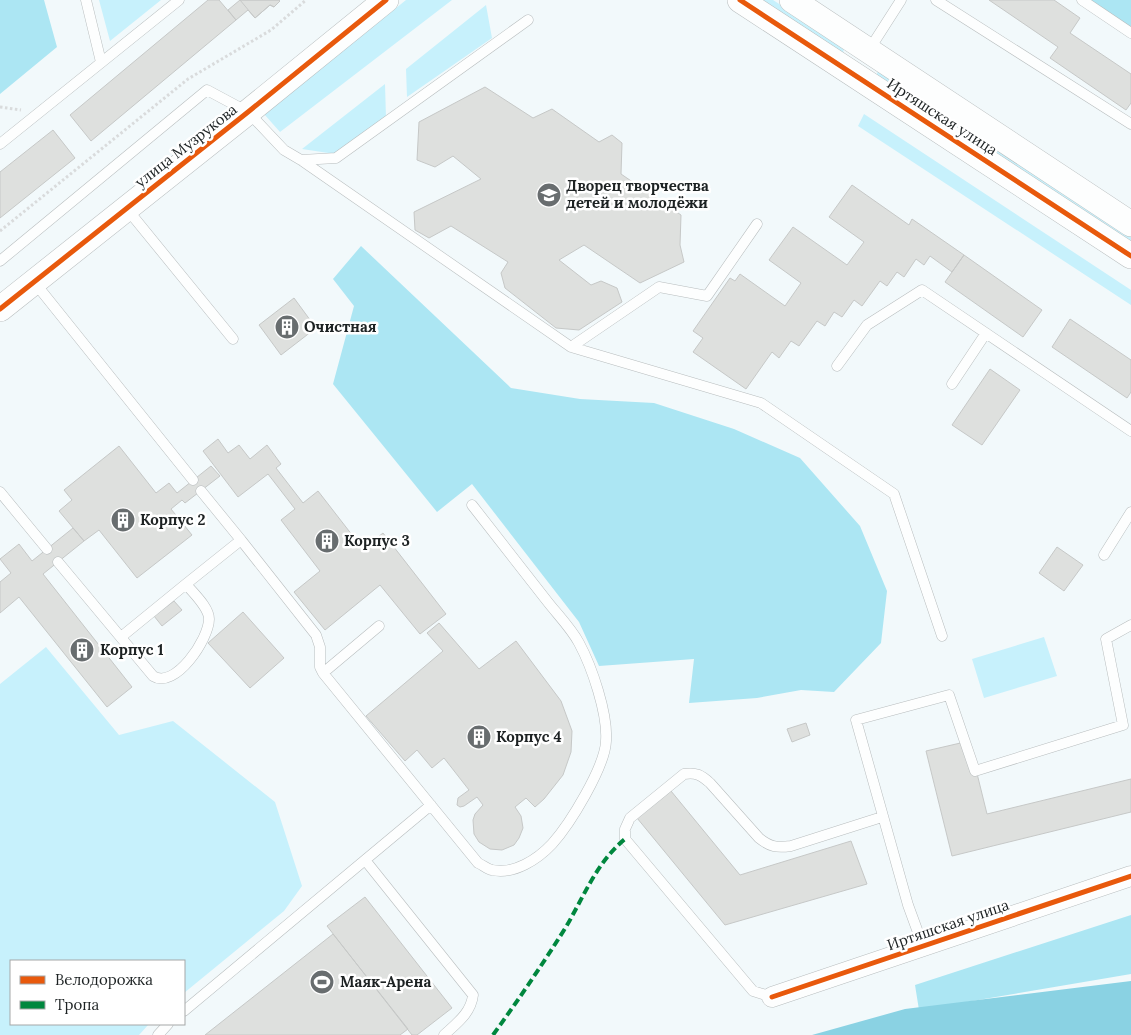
<svg xmlns="http://www.w3.org/2000/svg" width="1131" height="1035" font-family="Lora,serif">
<style>
.green{fill:#c7f1fc}
.forest{fill:#ace6f3}
.water{fill:#8ad2e3}
.building{fill:#dee0de;stroke:#c6c8c7}
.lines{fill:none;stroke-linecap:round;stroke-linejoin:round}
.service-casing{stroke:#b8bdbe;stroke-width:11}
.minor-casing{stroke:#b8bdbe;stroke-width:21}
.tertiary-casing{stroke:#b8bdbe;stroke-width:26}
.path{stroke:#d9dbdc;stroke-width:3;stroke-dasharray:2.5 2.5;stroke-linecap:butt}
.service{stroke:#fdfefe;stroke-width:10}
.minor{stroke:#fdfefe;stroke-width:20}
.tertiary{stroke:#fdfefe;stroke-width:25}
.quiet{stroke:#00873e;stroke-width:4;stroke-dasharray:8 4;stroke-linecap:butt}
.cycleway-casing{stroke:#fff;stroke-width:8}
.cycleway{stroke:#e8590c;stroke-width:5}
.labels{text-anchor:middle;stroke-width:5;stroke-linejoin:round;paint-order:stroke}
.street-label{font-size:15px;fill:#1d2223;stroke:#fff}
.poi-label{font-size:15px;font-weight:bold;fill:#1d2223;stroke:#fff;text-anchor:start}
</style>
<rect width="100%" height="100%" fill="#f2f9fb"/>
<path class="green" d="M 99,0 L 161,0 L 110,41 Z
M 406,0 L 452,0 L 280,132 L 264,114 Z
M 759,0 L 773,0 L 844,46 L 843,55 Z
M 486,5 L 492,38 L 407,97 L 406,69 Z
M 879,69 L 1131,235 L 1131,245 L 875,78 Z
M 385,84 L 386,118 L 335,154 L 302,149 Z
M 864,114 L 1131,290 L 1131,305 L 858,126 Z
M 1044,637 L 1057,676 L 984,698 L 972,659 Z
M 46,647 L 119,735 L 173,721 L 275,802 L 302,886 L 284,911 L 184,993 L 184,961 L 11,961 L 11,1024 L 149,1024 L 139,1035 L 0,1035 L 0,684 Z"/>
<path class="forest" d="M 0,0 L 44,0 L 57,47 L 0,94 Z
M 1087,0 L 1131,0 L 1131,33 Z
M 361,246 L 511,388 L 580,399 L 654,403 L 734,429 L 800,458 L 860,526 L 887,591 L 881,643 L 834,692 L 801,690 L 757,698 L 689,703 L 694,659 L 599,666 L 579,622 L 472,484 L 437,512 L 333,384 L 354,306 L 333,279 Z
M 1131,915 L 1131,974 L 919,1010 L 915,985 Z"/>
<path class="water" d="M 1131,981 L 1131,1035 L 812,1035 L 905,1009 Z"/>
<path class="building" d="M 208,0 L 219,0 L 236,20 L 91,141 L 70,115 Z
M 240,0 L 279,0 L 280,1 L 274,7 L 270,5 L 255,18 Z
M 240,0 L 279,0 L 280,1 L 274,7 L 270,5 L 255,18 L 248,10 L 236,20 L 228,10 Z
M 989,0 L 1054,0 L 1080,18 L 1070,33 L 1131,74 L 1131,103 L 1126,110 L 1050,58 L 1058,47 Z
M 485,87 L 533,118 L 552,109 L 599,142 L 612,135 L 622,143 L 621,174 L 681,215 L 680,245 L 684,262 L 640,283 L 584,245 L 559,260 L 591,285 L 601,281 L 617,288 L 622,302 L 579,330 L 556,328 L 505,288 L 501,273 L 508,262 L 451,226 L 429,238 L 415,230 L 414,212 L 481,179 L 453,156 L 435,167 L 417,160 L 419,122 Z
M 53,130 L 75,158 L 0,218 L 0,172 Z
M 852,185 L 909,225 L 912,219 L 964,255 L 952,272 L 930,256 L 924,265 L 916,259 L 904,277 L 897,272 L 887,286 L 880,281 L 862,306 L 854,300 L 842,317 L 834,312 L 825,326 L 817,321 L 799,346 L 791,341 L 779,358 L 772,352 L 746,389 L 693,352 L 703,338 L 693,331 L 730,278 L 735,281 L 740,274 L 785,306 L 801,283 L 769,260 L 793,227 L 847,265 L 864,242 L 829,217 Z
M 964,255 L 1042,310 L 1023,337 L 945,282 Z
M 294,298 L 316,328 L 281,355 L 259,325 Z
M 1070,319 L 1131,360 L 1131,392 L 1127,398 L 1052,347 Z
M 990,369 L 1020,390 L 982,445 L 952,425 Z
M 218,439 L 228,453 L 239,445 L 250,459 L 267,445 L 281,464 L 276,468 L 303,503 L 318,491 L 363,549 L 383,533 L 446,614 L 420,634 L 380,585 L 325,630 L 294,592 L 320,571 L 281,520 L 295,509 L 268,474 L 238,497 L 203,451 Z
M 119,446 L 156,493 L 169,483 L 177,493 L 211,466 L 220,476 L 185,503 L 182,500 L 171,509 L 192,535 L 137,578 L 99,530 L 84,541 L 59,511 L 72,500 L 64,490 Z
M 73,528 L 84,541 L 43,574 L 132,687 L 107,707 L 19,597 L 0,613 L 0,582 L 11,573 L 0,559 L 19,544 L 32,561 Z
M 1057,547 L 1083,565 L 1064,591 L 1039,573 Z
M 174,601 L 182,610 L 162,626 L 154,616 Z
M 243,612 L 284,658 L 250,688 L 208,643 Z
M 439,623 L 479,669 L 516,641 L 561,701 L 572,731 L 571,752 L 563,775 L 544,799 L 535,807 L 526,798 L 515,807 L 521,816 L 523,828 L 519,838 L 514,845 L 502,850 L 490,849 L 479,842 L 474,834 L 473,820 L 475,814 L 483,805 L 477,797 L 464,806 L 460,807 L 457,805 L 458,798 L 469,790 L 444,758 L 432,768 L 417,750 L 405,761 L 366,716 L 443,651 L 427,633 Z
M 806,723 L 810,735 L 792,742 L 787,729 Z
M 969,741 L 987,814 L 1131,779 L 1131,812 L 952,856 L 926,751 Z
M 671,791 L 740,875 L 851,841 L 867,884 L 725,925 L 637,818 Z
M 365,897 L 452,1008 L 417,1035 L 412,1035 L 327,926 Z
M 333,934 L 408,1029 L 400,1035 L 205,1035 Z"/>
<g class="lines">
<defs>
<path id="service" d="M 86,0 L 101,62
M 936,0 L 1131,124
M 1082,0 L 1131,33
M 869,50 L 901,0
M 0,144 L 179,0
M 301,160 L 336,158 L 528,20
M 127,209 L 233,339
M 0,261 L 207,90 L 248,112 L 284,150 L 301,160 L 571,347 L 659,287 L 707,296 L 757,224
M 35,283 L 193,480
M 571,347 L 761,403 L 894,494 L 942,636
M 837,366 L 867,325 L 922,290 L 1131,431
M 952,384 L 986,333
M 0,492 L 47,549
M 241,540 L 316,635 L 320,647 L 320,667 L 323,673 L 379,626
M 1104,555 L 1131,512
M 58,562 L 153,676 C 175,690 209,639 209,619 C 209,607 193,593 186,584 L 241,540 L 201,491
M 121,637 L 186,584
M 323,673 L 478,863 C 483,865 487,869 492,870 C 514,875 538,859 552,844 C 570,824 605,767 606,741 C 608,714 592,667 579,643 C 571,628 557,614 547,601 C 522,569 497,537 472,505
M 365,860 L 431,805
M 923,946 L 908,905 L 856,720 L 949,695 L 975,771 L 1123,725 L 1106,639 L 1131,625
M 772,997 L 753,991 L 625,839 L 625,829 L 630,818 L 684,774 C 696,772 701,775 710,783 L 759,838 C 770,847 777,848 791,846 L 882,817
M 184,1011 L 365,860 L 473,995 C 471,1013 457,1023 444,1035
M 158,1035 L 168,1024"/>
<path id="minor" d="M 772,997 L 1131,876"/>
<path id="tertiary" d="M 740,0 L 1131,256
M 792,0 L 1131,224
M 0,309 L 248,112 L 386,0"/>
</defs>
<use href="#service" class="service-casing"/>
<use href="#minor" class="minor-casing"/>
<use href="#tertiary" class="tertiary-casing"/>
<path class="path" d="M 0,107 L 21,110
M 0,231 L 188,79 L 271,30 L 306,0"/>
<use href="#service" class="service"/>
<use href="#minor" class="minor"/>
<use href="#tertiary" class="tertiary"/>
<path class="quiet" d="M 493,1035 C 519,999 542,965 566,927 C 584,896 597,862 625,839"/>
<defs>
<path id="cycleway" d="M 740,0 L 1131,256
M 0,309 L 248,112 L 386,0
M 772,997 L 1131,876"/>
</defs>
<use href="#cycleway" class="cycleway-casing"/>
<use href="#cycleway" class="cycleway"/>
</g>
<defs>
<symbol id="school-disc" viewBox="-11 -11 22 22"><circle r="9.5" fill="#686d6f" stroke="#fff"/><path d="M0-5L7-2L0 1L-7-2ZM-4 1L0 2.5L4 1V4Q0 6-4 4Z" fill="#fff"/></symbol>
<symbol id="building-disc" viewBox="-11 -11 22 22"><circle r="9.5" fill="#686d6f" stroke="#fff"/><path d="M-4-6H4V6H1V3H-1V6H-4ZM-2.5-4.3h1.7v1.8h-1.7ZM.8-4.3h1.7v1.8H.8ZM-2.5-1h1.7V.8h-1.7ZM.8-1h1.7V.8H.8Z" fill="#fff"/></symbol>
<symbol id="stadium-disc" viewBox="-11 -11 22 22"><circle r="9.5" fill="#686d6f" stroke="#fff"/><path d="M0-5a6.5 5 0 1 0 0 10a6.5 5 0 1 0 0-10ZM-3.5-1.8h7v3.6h-7Z" fill="#fff"/></symbol>
</defs>
<g fill-rule="evenodd">
<use href="#school-disc" x="535" y="181" width="28" height="28"/>
<use href="#building-disc" x="273" y="313" width="28" height="28"/>
<use href="#building-disc" x="109" y="506" width="28" height="28"/>
<use href="#building-disc" x="313" y="527" width="28" height="28"/>
<use href="#building-disc" x="68" y="636" width="28" height="28"/>
<use href="#building-disc" x="465" y="723" width="28" height="28"/>
<use href="#stadium-disc" x="308" y="968" width="28" height="28"/>
</g>
<g class="labels">
<g class="street-label">
<text transform="translate(942 117) rotate(33)" y="5">Иртяшская улица</text>
<text transform="translate(186 146) rotate(-38)" y="5">улица Музрукова</text>
<text transform="translate(948 925) rotate(-19)" y="5">Иртяшская улица</text>
</g>
<g class="poi-label">
<text x="566" y="191">Дворец творчества<tspan x="566" dy="17">детей и молодёжи</tspan></text>
<text x="304" y="332">Очистная</text>
<text x="140" y="525">Корпус 2</text>
<text x="344" y="546">Корпус 3</text>
<text x="100" y="655">Корпус 1</text>
<text x="496" y="742">Корпус 4</text>
<text x="340" y="987">Маяк-Арена</text>
</g>
</g>
<rect x="10" y="960" width="175" height="65" fill="#ffffff" stroke="#a5a7a7"/>
<rect x="20" y="976" width="25" height="8" fill="#e8590c" stroke="#a5a7a7"/>
<text x="55" y="985" font-size="15" fill="#1d2223">Велодорожка</text>
<rect x="20" y="1001" width="25" height="8" fill="#00873e" stroke="#a5a7a7"/>
<text x="55" y="1010" font-size="15" fill="#1d2223">Тропа</text>
</svg>
